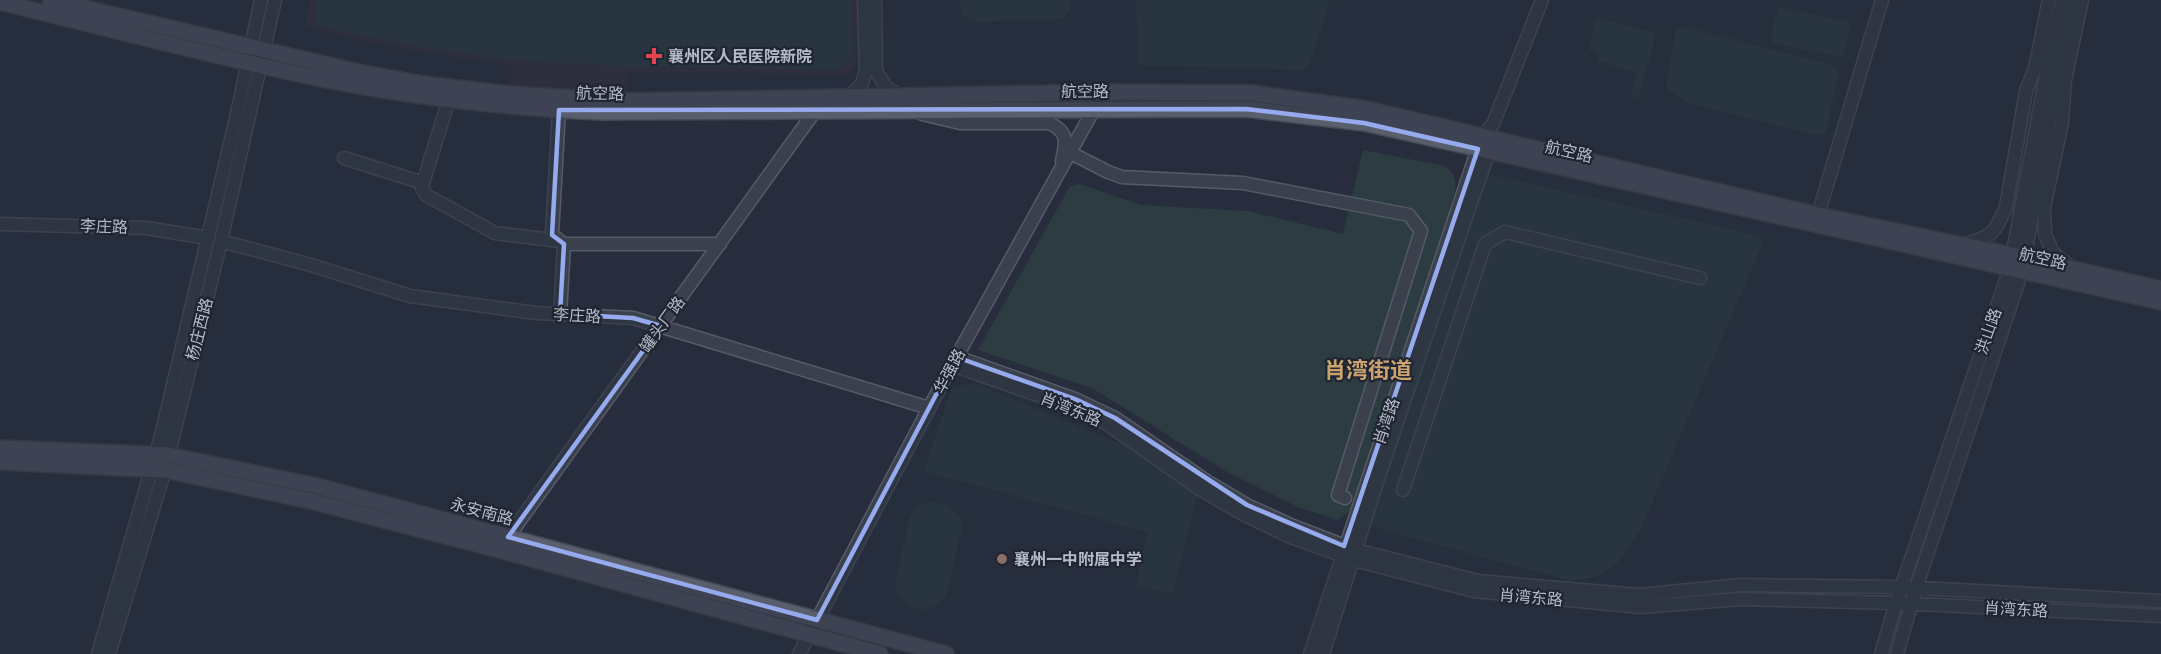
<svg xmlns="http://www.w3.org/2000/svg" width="2161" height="654" font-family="Manrope,'Noto Sans SC',sans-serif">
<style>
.medical{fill:#35323e}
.green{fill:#2c3c41}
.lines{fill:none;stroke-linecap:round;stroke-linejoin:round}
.minor-casing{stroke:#555b68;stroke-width:15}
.major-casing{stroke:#444956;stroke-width:18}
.minor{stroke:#3b404d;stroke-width:12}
.major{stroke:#595e6d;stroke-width:15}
.marked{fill:none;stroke:#95abee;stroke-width:4.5;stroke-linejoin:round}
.health-dot{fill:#e0444e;stroke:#1f2532;stroke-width:2}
.education-dot{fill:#8d6e63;stroke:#1f2532;stroke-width:2}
.labels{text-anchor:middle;stroke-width:4.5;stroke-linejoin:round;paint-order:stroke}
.poi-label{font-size:16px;font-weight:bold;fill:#b7bbc8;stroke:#1f2532;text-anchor:start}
.street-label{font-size:16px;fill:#b7bbc8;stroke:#1f2532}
.district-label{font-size:22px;font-weight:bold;fill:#cba36e;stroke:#1f2532}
</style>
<rect width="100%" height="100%" fill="#272d3c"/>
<path class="medical" d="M 310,0 L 857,0 L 860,62 L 847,75 L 628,72 L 625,101 L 509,94 L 512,65 L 407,50 L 305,27 Z"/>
<path class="green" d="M 317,0 L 852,0 L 854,56 L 839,70 L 629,67 L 512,60 L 410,45 L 321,26 L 313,19 Z
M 960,0 L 1070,0 L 1070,11 L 1063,19 L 971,22 L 961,13 Z
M 1136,0 L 1330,0 L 1310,64 L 1304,70 L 1138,65 Z
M 1778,7 L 1851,22 L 1843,58 L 1770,42 Z
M 1597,17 L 1656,33 L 1639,98 L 1631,96 L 1637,72 L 1597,61 L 1599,53 L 1589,50 Z
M 1685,27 L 1830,64 L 1839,72 L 1826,132 L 1818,135 L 1686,102 L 1666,89 L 1675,34 L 1678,28 Z
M 1363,150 L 1445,166 C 1462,179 1454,192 1450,209 L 1351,510 L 1338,520 L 1298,507 L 1227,472 L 1092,388 L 978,350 L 1070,186 L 1079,184 L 1141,205 L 1248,211 L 1343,234 Z
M 1487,174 L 1761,236 L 1761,247 L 1640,531 C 1619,565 1612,576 1570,581 L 1377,528 L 1372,521 L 1370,512 Z
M 972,382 L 1134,450 L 1197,496 L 1172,594 L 1136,587 L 1147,532 L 924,471 L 951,390 Z
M 927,502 C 944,501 956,508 963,524 L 946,595 C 931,618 898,612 895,584 L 910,516 L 916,508 Z"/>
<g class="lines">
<defs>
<path id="minor" d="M 875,0 L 876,71 L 886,87 L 900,96
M 848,97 L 862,84 L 866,70 L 864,0
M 449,99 L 423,183 L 422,188 L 426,195 L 495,233 L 560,241
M 559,110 L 552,235 L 564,244 L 560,314
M 922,114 L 960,123 L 1049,123 C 1069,132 1066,142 1062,161
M 1071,153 L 1108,172 L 1122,177 L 1243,183 L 1409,215 L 1421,231 L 1338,495 L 1345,498
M 344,158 L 423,183
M 1818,215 L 1882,0
M 0,224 L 146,228 L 208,238
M 221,241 L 311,265 L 410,296 L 536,313 L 633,318 L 929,408
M 564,244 L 720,244
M 1963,245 C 1992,236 1994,235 2006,207 L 2026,91 L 2035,68 L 2049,0
M 2072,268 L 2053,253 L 2045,234 L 2044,208 L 2062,123 L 2065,80 L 2082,0
M 957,357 L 1075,399 L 1115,418 L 1208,482 L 1247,505 L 1293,526 L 1356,550 L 1478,581 L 1639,595 L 1740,585 L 1902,587 L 2161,601
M 952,365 L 1060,403 L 1107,424 L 1203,491 L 1241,513 L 1288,536 L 1354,560 L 1474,591 L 1640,607 L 1741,599 L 1896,603 L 2161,616
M 1403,490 L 1485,244 L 1505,232 L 1700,278
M 508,537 L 815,111
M 98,654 L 161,436 L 236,118 L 261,0
M 109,654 L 165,470 L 221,241 L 275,0
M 799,654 L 952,365 L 1094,109 L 1106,92
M 1310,654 L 1482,136 L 1493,124 L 1542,0
M 1323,654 L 1376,485 L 1471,202 L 1492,143
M 1881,654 L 1896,603 L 2010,268 L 2050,53 L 2062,0
M 1897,654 L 1916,588 L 2022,271 L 2056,86 L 2060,53 L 2071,0"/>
<path id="major" d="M 50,0 L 363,73 L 424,84 L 509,94 L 625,101 L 1106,92 L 1252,93 L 1367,109 L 1818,215 L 2011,255 L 2161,289
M 0,2 C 107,28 214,57 322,79 C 414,98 508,108 601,112 L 1246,109 L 1364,123 L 2161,302
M 0,448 L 168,455 L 317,486 L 946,654
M 0,462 L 165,470 L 311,501 L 499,550 L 880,654"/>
</defs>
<use href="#minor" class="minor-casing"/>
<use href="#major" class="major-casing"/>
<use href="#minor" class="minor"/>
<use href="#major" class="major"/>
</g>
<path d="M0 0H2161V654H0ZM 1246,109 L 1364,123 L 1478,149 L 1344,546 L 1247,505 L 1115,418 L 1075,399 L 956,357 L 817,620 L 508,537 L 661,326 L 633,318 L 560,314 L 564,244 L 552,235 L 559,110 Z" fill="#272d3c" fill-opacity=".55" fill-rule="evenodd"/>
<path class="marked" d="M 1246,109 L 1364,123 L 1478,149 L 1344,546 L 1247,505 L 1115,418 L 1075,399 L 956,357 L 817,620 L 508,537 L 661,326 L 633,318 L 560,314 L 564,244 L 552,235 L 559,110 Z"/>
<path class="health-dot" d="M651 47h6v6h6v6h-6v6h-6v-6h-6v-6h6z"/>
<circle class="education-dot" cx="1002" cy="559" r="6"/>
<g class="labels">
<g class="poi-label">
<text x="668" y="62">襄州区人民医院新院</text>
<text x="1014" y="565">襄州一中附属中学</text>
</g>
<g class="street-label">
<text x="1085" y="97">航空路</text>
<text transform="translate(600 93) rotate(1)" y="6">航空路</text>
<text transform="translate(1569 151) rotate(13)" y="6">航空路</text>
<text transform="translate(104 226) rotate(2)" y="6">李庄路</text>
<text transform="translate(2043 258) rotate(13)" y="6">航空路</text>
<text transform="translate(577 315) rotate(3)" y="6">李庄路</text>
<text transform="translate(662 324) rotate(-54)" y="6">罐头厂路</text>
<text transform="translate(199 329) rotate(-76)" y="6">杨庄西路</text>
<text transform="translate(1988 331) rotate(-71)" y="6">洪山路</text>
<text transform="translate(949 371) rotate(-62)" y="6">华强路</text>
<text transform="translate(1071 409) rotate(22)" y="6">肖湾东路</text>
<text transform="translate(1386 421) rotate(-71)" y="6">肖湾路</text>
<text transform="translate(482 511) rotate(15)" y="6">永安南路</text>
<text transform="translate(1531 597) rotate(5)" y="6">肖湾东路</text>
<text transform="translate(2016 609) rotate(3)" y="6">肖湾东路</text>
</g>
<g class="district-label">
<text x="1368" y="378">肖湾街道</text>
</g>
</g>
</svg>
